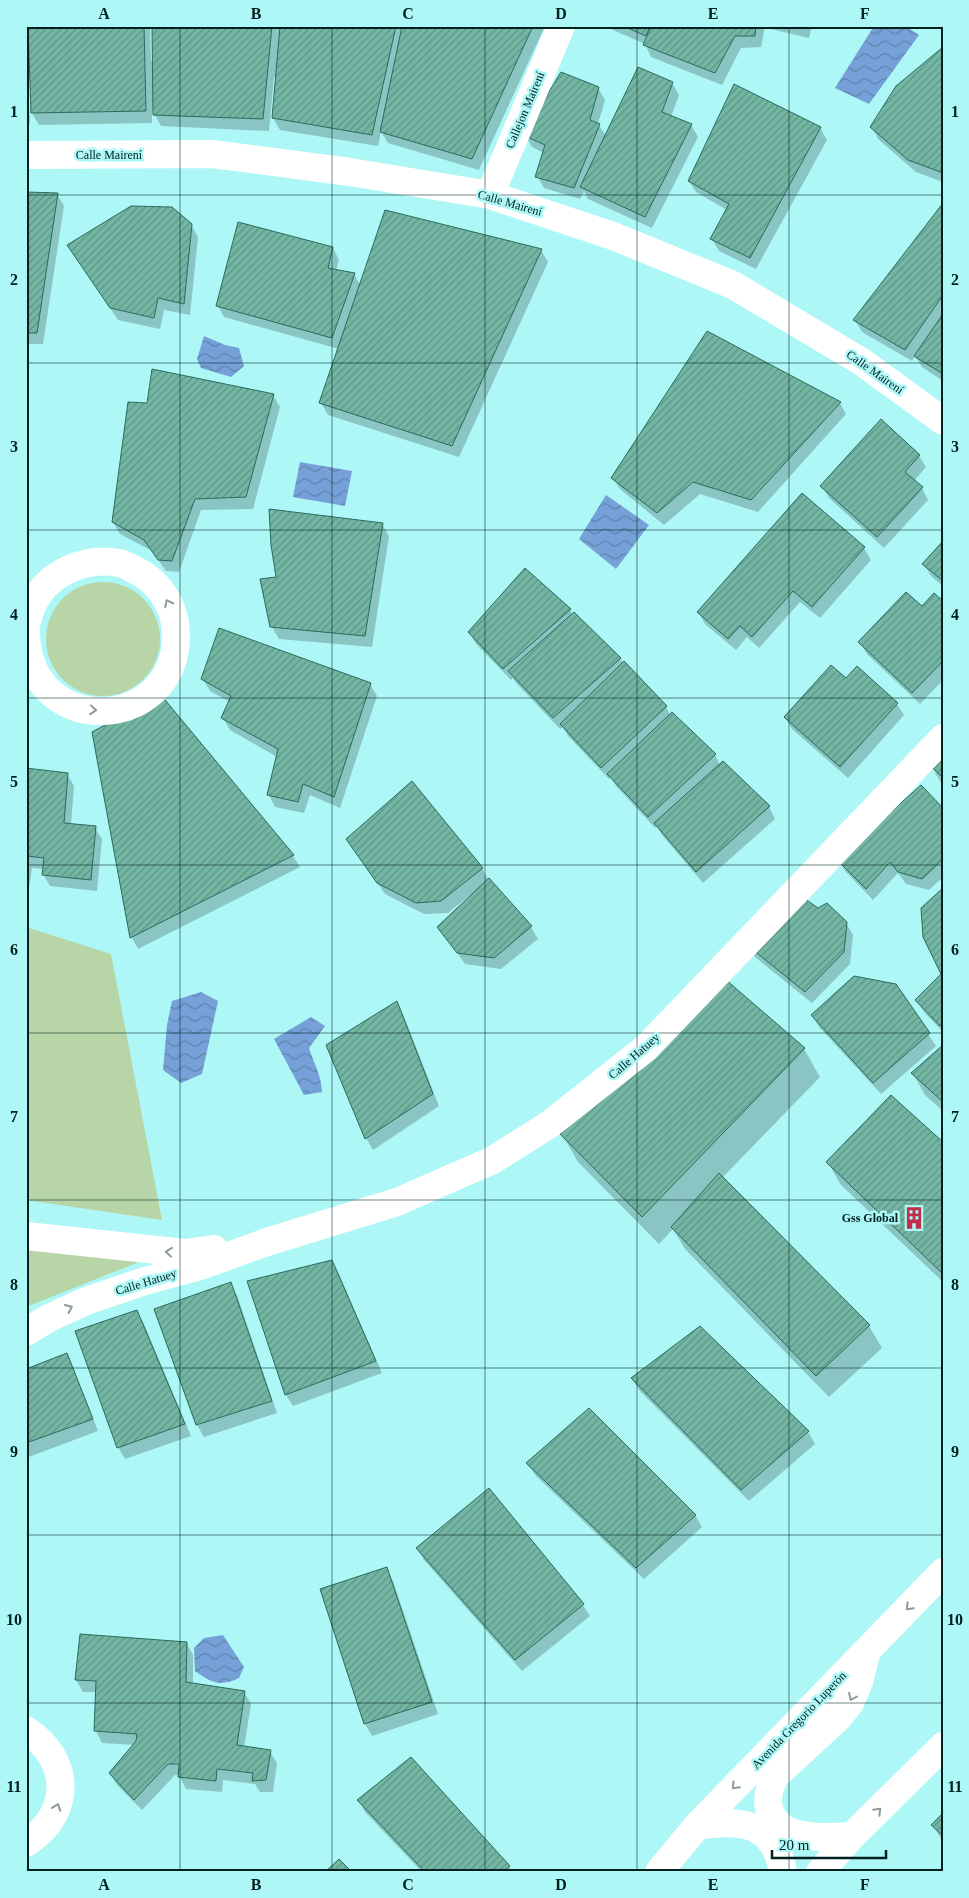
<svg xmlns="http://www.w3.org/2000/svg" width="969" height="1898" font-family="Georgia,serif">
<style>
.green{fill:#b7d5a7}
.water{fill:url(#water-waves)}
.shadow{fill:#0003}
.building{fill:url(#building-hatch);stroke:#296c5c}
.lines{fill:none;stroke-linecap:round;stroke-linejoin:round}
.minor{stroke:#fff;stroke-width:28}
.major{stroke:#fff;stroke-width:28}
.oneway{stroke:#8d9b9b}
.grid{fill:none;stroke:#012020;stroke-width:1;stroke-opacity:0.55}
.labels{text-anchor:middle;stroke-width:5;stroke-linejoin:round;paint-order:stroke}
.street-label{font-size:12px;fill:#012020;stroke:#adf7f6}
.poi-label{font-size:12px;font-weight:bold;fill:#012020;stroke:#adf7f6;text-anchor:end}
.neatline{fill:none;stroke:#012020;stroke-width:2}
.grid-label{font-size:16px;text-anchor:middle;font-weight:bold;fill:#012020}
</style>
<defs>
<pattern id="water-waves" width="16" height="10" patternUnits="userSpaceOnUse" patternTransform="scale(1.25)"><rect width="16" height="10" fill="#76a1d8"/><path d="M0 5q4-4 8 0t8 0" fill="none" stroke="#5e83af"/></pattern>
<pattern id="building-hatch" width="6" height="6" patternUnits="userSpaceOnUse" patternTransform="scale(1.25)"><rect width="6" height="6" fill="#74b6a4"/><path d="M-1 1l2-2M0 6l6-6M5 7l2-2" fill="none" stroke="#5d9485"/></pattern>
</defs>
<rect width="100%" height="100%" fill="#adf7f6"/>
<path class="green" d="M46 639a57 57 0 1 1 114 0a57 57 0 1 1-114 0Z
M 26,927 L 111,954 L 162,1220 L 26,1200 Z
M 26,1250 L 144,1260 L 26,1307 Z"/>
<path class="water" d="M 874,26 L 905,26 L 919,35 L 869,104 L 835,88 Z
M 204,336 L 225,345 L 239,348 L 244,366 L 231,377 L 201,368 L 197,359 Z
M 300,462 L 352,471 L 345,506 L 293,497 Z
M 606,495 L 649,525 L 616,569 L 579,539 Z
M 201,992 L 218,1001 L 202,1074 L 181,1083 L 163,1070 L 167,1025 L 172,1001 Z
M 311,1017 L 325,1026 L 309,1048 C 314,1064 321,1074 322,1092 L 304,1095 L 274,1039 Z
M 223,1635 L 244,1667 L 239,1678 C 220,1687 212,1683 195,1671 L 194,1648 L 204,1638 Z"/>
<path class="shadow" d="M 29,26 L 150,26 L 151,61 L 153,61 L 153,26 L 545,26 L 479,170 L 388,143 L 381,132 L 378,146 L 280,130 L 273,118 L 277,77 L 274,77 L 269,131 L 161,126 L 152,110 L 152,123 L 39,125 L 30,110 L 32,110 Z
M 604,26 L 765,26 L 761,47 L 741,48 L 722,85 L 651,57 L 645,44 Z
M 770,26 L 812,26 L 809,38 L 771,29 Z
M 26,44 L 30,124 L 26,124 Z
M 943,48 L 943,182 L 916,172 L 878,139 L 872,127 Z
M 672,83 L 679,95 L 671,117 L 691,125 L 698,137 L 652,228 L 588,199 L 584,191 L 580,199 L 544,188 L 537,176 L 544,153 L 532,147 L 525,135 L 598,88 L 605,100 L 598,124 L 606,136 Z
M 820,128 L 827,140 L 756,269 L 719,251 L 712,239 L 727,210 L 696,192 L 689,181 Z
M 26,194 L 57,194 L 64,206 L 43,344 L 26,344 Z
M 943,205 L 943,381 L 922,367 L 915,356 L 912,361 L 862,332 L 855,320 Z
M 191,225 L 198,237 L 190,315 L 164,310 L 160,329 L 118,320 L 68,245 Z
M 333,248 L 339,260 L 336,271 L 354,274 L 360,285 L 541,250 L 548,262 L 459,457 L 328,415 L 321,403 L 339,349 L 224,317 L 218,306 Z
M 273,395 L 280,407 L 253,509 L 201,510 L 179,572 L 166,571 L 152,551 L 120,534 L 113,522 L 148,405 Z
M 840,403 L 846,414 L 758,512 L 700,494 L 664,525 L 620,489 L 613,478 Z
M 919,456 L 926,467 L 914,481 L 922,488 L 928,500 L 884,548 L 829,498 L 822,486 Z
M 382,524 L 389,536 L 372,647 L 279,639 L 272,627 L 277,578 Z
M 943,543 L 943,586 L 931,576 L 924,564 Z
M 864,548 L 871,560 L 820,618 L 800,602 L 759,648 L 747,637 L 736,650 L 705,624 L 699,613 Z
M 943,603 L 943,680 L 920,704 L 867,654 L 860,642 Z
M 570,610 L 573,615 L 620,659 L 666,707 L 670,715 L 715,755 L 720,765 L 769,807 L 775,819 L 703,883 L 662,835 L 657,826 L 655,828 L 616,786 L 611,777 L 609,779 L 568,736 L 563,727 L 560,729 L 516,683 L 513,678 L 511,680 L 476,644 L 469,632 Z
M 203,679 L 370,684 L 377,696 L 340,808 L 310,795 L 304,813 L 275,807 L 269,795 L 277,757 L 230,730 L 223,718 L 230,702 L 210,691 Z
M 160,697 L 293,856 L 300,867 L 138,949 L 132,938 L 93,733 Z
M 897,704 L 904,715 L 848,778 L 792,729 L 785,717 Z
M 943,751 L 943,786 L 930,764 Z
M 26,769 L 67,774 L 74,786 L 71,825 L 95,828 L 102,839 L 97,891 L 50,886 L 43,874 L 44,869 L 32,868 L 26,906 Z
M 943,810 L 943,877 L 929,890 L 906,884 L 898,873 L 873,900 L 846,872 L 839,860 Z
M 347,839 L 482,868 L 488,879 L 531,927 L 538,939 L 501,969 L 465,964 L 439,927 L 472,896 L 470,895 L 448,913 L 424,914 L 385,894 Z
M 943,890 L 943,1032 L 924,1012 L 917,1000 L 942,974 Z
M 818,909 L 846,923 L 853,935 L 850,964 L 812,1003 L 755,957 L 749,945 Z
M 896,985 L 936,1046 L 881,1094 L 819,1027 L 812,1015 Z
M 396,1003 L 403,1014 L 439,1106 L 373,1150 L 366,1138 L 328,1045 Z
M 943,1046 L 943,1111 L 925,1095 L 913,1074 Z
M 804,1049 L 820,1077 L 722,1178 L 869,1326 L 882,1348 L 829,1397 L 685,1249 L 673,1229 L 659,1244 L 578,1162 L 562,1134 Z
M 943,1144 L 943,1282 L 840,1184 L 828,1162 Z
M 332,1262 L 339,1274 L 382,1373 L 293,1406 L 286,1395 L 248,1282 Z
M 230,1284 L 237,1295 L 277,1413 L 204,1437 L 197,1425 Z
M 137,1312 L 144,1324 L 191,1436 L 125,1459 L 118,1447 Z
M 700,1327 L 808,1432 L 815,1444 L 749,1501 L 639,1390 L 632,1379 Z
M 66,1355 L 73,1367 L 98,1431 L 26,1458 L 26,1371 Z
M 528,1463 L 695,1515 L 702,1527 L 644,1579 L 535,1475 Z
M 417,1548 L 583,1605 L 590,1616 L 522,1671 L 424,1560 Z
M 386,1569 L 393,1581 L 438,1714 L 372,1736 L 365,1724 L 321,1590 Z
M 187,1644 L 193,1655 L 193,1685 L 244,1692 L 251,1704 L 244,1748 L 270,1752 L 277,1763 L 273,1792 L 260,1792 L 255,1784 L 223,1780 L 222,1792 L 186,1789 L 179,1775 L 175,1775 L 142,1810 L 117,1785 L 110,1773 L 135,1745 L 102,1743 L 96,1731 L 97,1692 L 83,1692 L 76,1680 Z
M 359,1800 L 509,1866 L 512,1872 L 422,1872 L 365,1812 Z
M 943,1815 L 943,1842 L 933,1825 Z"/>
<path class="building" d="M 28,26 L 144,26 L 146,111 L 31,113 Z
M 152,26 L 272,26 L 263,119 L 153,115 Z
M 280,26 L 396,26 L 372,135 L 272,118 Z
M 402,26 L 533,26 L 472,159 L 380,132 Z
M 623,26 L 650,26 L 646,36 Z
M 651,26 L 756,26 L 755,36 L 735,36 L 715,73 L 643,45 Z
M 943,47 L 943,173 L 908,160 L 870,127 L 896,86 Z
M 638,67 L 673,82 L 662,112 L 692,124 L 645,217 L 580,187 Z
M 561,72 L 599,87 L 590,120 L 600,124 L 574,188 L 535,177 L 545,145 L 523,135 Z
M 734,84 L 821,127 L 750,258 L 710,239 L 729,204 L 688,181 Z
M 26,192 L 58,193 L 37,333 L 26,333 Z
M 943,203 L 943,295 L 905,350 L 853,320 Z
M 131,206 L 172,207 L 192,224 L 184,304 L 158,298 L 154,318 L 110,308 L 67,245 Z
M 385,210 L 542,249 L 452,446 L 319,403 Z
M 238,222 L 333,247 L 328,268 L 355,273 L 332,338 L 216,306 Z
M 943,314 L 943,374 L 914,356 Z
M 707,331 L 841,402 L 751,500 L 693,482 L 657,513 L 611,478 Z
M 152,369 L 274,394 L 246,497 L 195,499 L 172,561 L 158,560 L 144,540 L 112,522 L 128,402 L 147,403 Z
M 881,419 L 920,455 L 905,472 L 923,487 L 877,537 L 820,486 Z
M 802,493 L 865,547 L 812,607 L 793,591 L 752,637 L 740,626 L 728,639 L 697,612 Z
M 269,509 L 383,523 L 365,636 L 270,627 L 260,579 L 276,577 L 271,545 Z
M 943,541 L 943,581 L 922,564 Z
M 525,568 L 571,609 L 503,669 L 468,632 Z
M 906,592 L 922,606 L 934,593 L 943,601 L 943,661 L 912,693 L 858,642 Z
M 574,612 L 621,658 L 553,718 L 508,671 Z
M 219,628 L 371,683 L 334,797 L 303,784 L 298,802 L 267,795 L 278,749 L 221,718 L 231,696 L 201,679 Z
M 624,661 L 667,706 L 601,768 L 560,724 Z
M 831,665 L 846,678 L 857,666 L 898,703 L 840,767 L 784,717 Z
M 161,695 L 294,855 L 130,938 L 92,732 Z
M 672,712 L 716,754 L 648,817 L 607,774 Z
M 943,749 L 943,778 L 929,764 Z
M 723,761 L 770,806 L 696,872 L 654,823 Z
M 26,768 L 68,773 L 64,823 L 96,826 L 91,880 L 42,875 L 44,858 L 26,856 Z
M 412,781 L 483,868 L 441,901 L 416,903 L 377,883 L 346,839 Z
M 921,785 L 943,808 L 943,859 L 922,879 L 898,872 L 890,862 L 866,889 L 837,860 Z
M 489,878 L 532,926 L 494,958 L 457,953 L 437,927 Z
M 943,888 L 943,1023 L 940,1026 L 915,1000 L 941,974 L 923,937 L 921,908 Z
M 798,894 L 818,908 L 827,903 L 847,922 L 844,952 L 805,992 L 747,945 Z
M 854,976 L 896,984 L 930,1033 L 873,1083 L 811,1015 Z
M 725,979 L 805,1048 L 642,1217 L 560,1134 Z
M 397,1001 L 433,1094 L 365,1139 L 326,1045 Z
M 943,1045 L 943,1102 L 911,1073 Z
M 891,1095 L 943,1142 L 943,1274 L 826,1162 Z
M 719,1173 L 870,1325 L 816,1376 L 671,1227 Z
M 332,1260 L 376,1361 L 285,1395 L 247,1281 Z
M 231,1282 L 272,1401 L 196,1425 L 154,1309 Z
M 137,1310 L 185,1424 L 117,1448 L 75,1331 Z
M 700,1326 L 809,1431 L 741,1490 L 631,1378 Z
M 67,1353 L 93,1419 L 26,1443 L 26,1369 Z
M 589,1408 L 696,1515 L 636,1568 L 526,1463 Z
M 489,1488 L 584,1604 L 515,1660 L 416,1548 Z
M 387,1567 L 432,1702 L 364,1724 L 320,1589 Z
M 80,1634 L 187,1642 L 186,1682 L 245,1691 L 237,1745 L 271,1750 L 266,1780 L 252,1781 L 253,1773 L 217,1769 L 216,1781 L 178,1777 L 179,1764 L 168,1764 L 134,1800 L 109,1773 L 136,1741 L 137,1734 L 94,1731 L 96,1681 L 75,1680 Z
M 411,1757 L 510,1866 L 503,1872 L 425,1872 L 357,1800 Z
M 943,1813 L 943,1836 L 931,1825 Z
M 339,1859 L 352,1872 L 325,1872 Z"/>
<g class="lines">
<path class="minor" d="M 26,155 L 212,154 L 350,172 L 490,195 L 613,236 L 733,285 L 862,362 L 943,421
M 490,195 L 561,26
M 26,625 C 28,618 30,610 33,604 C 48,572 86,557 119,563 C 125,564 131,568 137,571 C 156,580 172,602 175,623 C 189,732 29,745 26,633
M 26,1236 L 185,1253 L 214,1249
M 26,1332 L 49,1318 L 86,1301 L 145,1281 L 200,1266 L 270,1241 L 397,1202 L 493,1160 L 550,1124 L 646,1048 L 943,738
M 26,1730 C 72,1760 72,1814 26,1843"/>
<path class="major" d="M 697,1826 C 739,1819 775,1821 783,1872
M 852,1836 C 837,1837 823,1838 808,1836 C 772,1832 758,1806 776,1775 L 838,1718 L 850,1703 L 859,1682 L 866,1654
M 659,1872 L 697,1826 L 943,1572
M 820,1872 L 852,1836 L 943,1746"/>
</g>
<defs><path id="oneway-chevron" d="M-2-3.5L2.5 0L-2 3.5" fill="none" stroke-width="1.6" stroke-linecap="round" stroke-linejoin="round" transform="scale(1.25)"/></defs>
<g class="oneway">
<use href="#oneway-chevron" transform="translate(168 603) rotate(-117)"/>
<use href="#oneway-chevron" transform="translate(93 710) rotate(6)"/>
<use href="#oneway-chevron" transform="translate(169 1252) rotate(-174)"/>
<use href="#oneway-chevron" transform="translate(69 1308) rotate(-25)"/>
<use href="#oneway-chevron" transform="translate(909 1607) rotate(134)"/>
<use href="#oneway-chevron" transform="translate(852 1697) rotate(115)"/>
<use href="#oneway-chevron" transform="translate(735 1786) rotate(133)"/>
<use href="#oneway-chevron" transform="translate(57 1807) rotate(-70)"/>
<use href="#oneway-chevron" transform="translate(878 1811) rotate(-45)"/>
</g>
<path class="grid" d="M 180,26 L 180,1872M 332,26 L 332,1872M 485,26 L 485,1872M 637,26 L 637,1872M 789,26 L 789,1872M 26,195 L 943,195M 26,363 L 943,363M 26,530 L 943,530M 26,698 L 943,698M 26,865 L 943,865M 26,1033 L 943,1033M 26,1200 L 943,1200M 26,1368 L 943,1368M 26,1535 L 943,1535M 26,1703 L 943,1703"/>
<defs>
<symbol id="building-bare" viewBox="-9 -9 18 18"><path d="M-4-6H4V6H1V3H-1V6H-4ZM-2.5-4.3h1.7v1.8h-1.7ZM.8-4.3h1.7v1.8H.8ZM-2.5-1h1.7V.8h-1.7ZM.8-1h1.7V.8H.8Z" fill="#bf2e4b" stroke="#adf7f6" stroke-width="2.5" paint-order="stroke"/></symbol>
</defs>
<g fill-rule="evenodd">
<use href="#building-bare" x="898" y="1202" width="32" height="32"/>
</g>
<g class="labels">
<g class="street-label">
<text transform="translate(525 110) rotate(-67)" y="4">Callejon Mairení</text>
<text x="109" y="159">Calle Mairení</text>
<text transform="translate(510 203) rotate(16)" y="4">Calle Mairení</text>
<text transform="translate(875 372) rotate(35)" y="4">Calle Mairení</text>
<text transform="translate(634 1056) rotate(-41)" y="4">Calle Hatuey</text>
<text transform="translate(146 1282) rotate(-17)" y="4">Calle Hatuey</text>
<text transform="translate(799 1720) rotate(-46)" y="4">Avenida Gregorio Luperón</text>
</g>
<g class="poi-label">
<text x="898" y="1222">Gss Global</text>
</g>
</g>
<rect width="969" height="1898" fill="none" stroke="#adf7f6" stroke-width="55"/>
<path d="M772 1850v8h114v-8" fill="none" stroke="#012020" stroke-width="2.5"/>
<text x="779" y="1850" font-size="15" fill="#012020" stroke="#adf7f6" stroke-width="4" paint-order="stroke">20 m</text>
<rect x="28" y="28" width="914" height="1842" class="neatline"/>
<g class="grid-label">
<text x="104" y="19">A</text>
<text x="256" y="19">B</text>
<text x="408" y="19">C</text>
<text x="561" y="19">D</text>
<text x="713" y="19">E</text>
<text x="865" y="19">F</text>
<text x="14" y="117">1</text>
<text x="955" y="117">1</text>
<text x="14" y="285">2</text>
<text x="955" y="285">2</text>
<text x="14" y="452">3</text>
<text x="955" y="452">3</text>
<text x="14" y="620">4</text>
<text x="955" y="620">4</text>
<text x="14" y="787">5</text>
<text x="955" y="787">5</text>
<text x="14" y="955">6</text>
<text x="955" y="955">6</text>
<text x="14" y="1122">7</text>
<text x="955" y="1122">7</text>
<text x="14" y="1290">8</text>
<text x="955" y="1290">8</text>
<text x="14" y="1457">9</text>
<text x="955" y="1457">9</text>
<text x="14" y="1625">10</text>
<text x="955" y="1625">10</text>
<text x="14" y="1792">11</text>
<text x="955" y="1792">11</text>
<text x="104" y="1890">A</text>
<text x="256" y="1890">B</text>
<text x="408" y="1890">C</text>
<text x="561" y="1890">D</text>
<text x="713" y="1890">E</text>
<text x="865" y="1890">F</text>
</g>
</svg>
